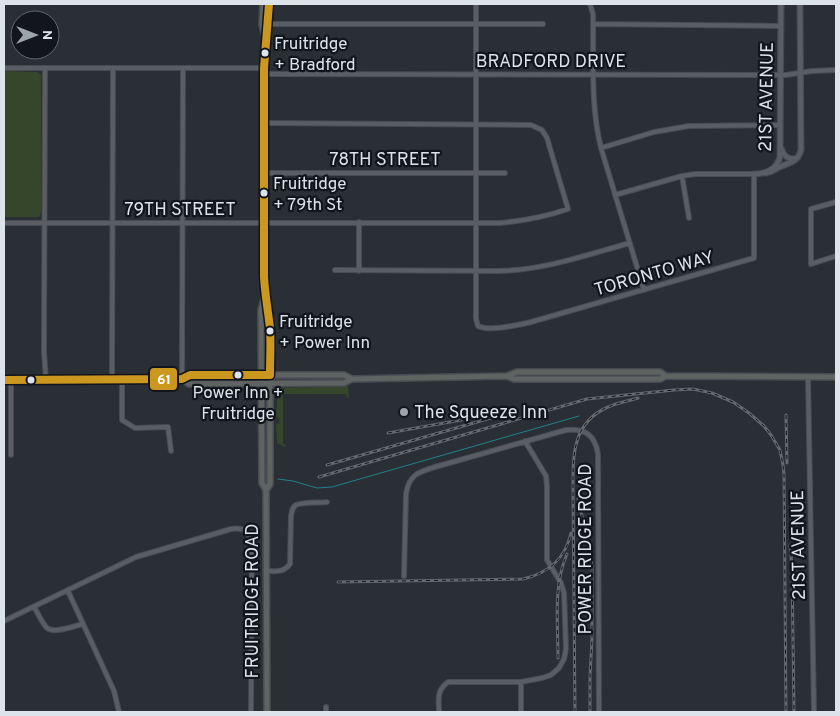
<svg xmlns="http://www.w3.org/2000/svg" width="840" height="716" font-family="Overpass,sans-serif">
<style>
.green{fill:#36462b}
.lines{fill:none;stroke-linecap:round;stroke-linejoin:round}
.stream{stroke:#22818a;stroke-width:1}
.minor-casing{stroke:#484c52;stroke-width:6}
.tertiary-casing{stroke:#484c52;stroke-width:7}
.secondary-casing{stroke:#484c52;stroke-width:8}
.minor{stroke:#5a5e64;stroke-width:4}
.tertiary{stroke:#5a5e64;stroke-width:4.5}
.secondary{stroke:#5f6362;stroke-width:5}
.rail-casing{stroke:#65686c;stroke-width:3}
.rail{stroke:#12151b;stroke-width:1;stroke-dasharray:4;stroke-linecap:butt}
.bus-1-casing{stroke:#12151b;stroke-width:11}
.bus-1{stroke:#cb971e;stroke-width:8}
.bus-dot{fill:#dde3eb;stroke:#12151b;stroke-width:2}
.poi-dot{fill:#9ea4ab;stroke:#12151b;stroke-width:2}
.labels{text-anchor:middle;stroke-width:4.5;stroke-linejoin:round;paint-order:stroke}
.bus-label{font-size:17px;fill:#dde3eb;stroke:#12151b;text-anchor:start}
.street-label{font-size:18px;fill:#dde3eb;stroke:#12151b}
.poi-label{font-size:18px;fill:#dde3eb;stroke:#12151b;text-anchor:start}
.line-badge{stroke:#12151b;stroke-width:2}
.badge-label{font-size:14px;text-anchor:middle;font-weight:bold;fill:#fff}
</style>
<rect width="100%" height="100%" fill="#2a2e35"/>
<path class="green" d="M 4,71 L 37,72 L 41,75 L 41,212 L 39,217 L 4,217 Z
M 348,386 L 349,397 L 347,398 L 346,394 L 283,394 L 283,444 L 286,445 L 285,447 L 277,443 L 276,424 L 280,423 L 278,417 L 276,417 L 278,390 L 281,388 Z"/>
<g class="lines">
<path class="stream" d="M 278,479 L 293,481 L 317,488 L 332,487 L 579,416"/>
<defs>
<path id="minor" d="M 476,4 L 476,319 L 478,326 C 490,332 518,325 531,322 L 754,258 L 754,174 L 695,174 L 682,176 L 615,195
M 590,4 L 593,14 C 594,59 590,104 601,148 L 644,290
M 269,24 L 543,24
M 593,24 L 780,26
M 4,68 L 264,68
M 45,68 L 44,352 L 46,380
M 264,74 L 786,75 L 812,71 L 836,70
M 601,148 L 654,132 L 689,126 L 780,125
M 264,173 L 505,173
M 682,176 L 689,218
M 836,202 L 811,209 L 811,264 L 836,256
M 4,223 L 499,223 C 523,221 545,217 568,209 L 547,138 L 542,130 L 531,125 L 264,123
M 335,270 L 499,271 C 544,270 586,255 630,243
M 359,271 L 359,222
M 808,377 L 814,712
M 182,379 L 183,68
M 112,380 L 113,68
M 122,380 L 122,420 L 135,428 L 168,427 L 171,451
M 11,455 L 11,380
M 266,571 C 277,571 283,573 290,564 L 291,516 C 292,512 292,507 296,505 C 302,502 320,503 327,502
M 404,576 L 406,494 C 409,475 418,472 435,467 L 566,430 C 585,428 595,435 598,454 L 599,712
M 68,591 L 114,691 L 119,712
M 34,607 C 38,613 42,623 47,628 C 55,634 74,626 83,624
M 4,621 L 136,557 L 231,529 C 244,527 249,531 252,545 L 251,712
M 326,707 L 326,712
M 439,712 C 439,699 436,691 448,682 L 521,682 L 542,678 L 551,675 L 559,668 L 564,659 L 566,649 L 564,593 L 561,583 L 547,560 L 547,487 L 546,476 L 525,441
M 521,712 L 521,682"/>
<path id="tertiary" d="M 781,148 C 784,156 788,161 797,158
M 766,173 C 773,172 776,168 782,166 C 792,162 798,161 801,150 L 800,4
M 754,174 C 766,174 777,169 780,157 L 781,4"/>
<path id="secondary" d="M 263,4 L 262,25 L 265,36
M 264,299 L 261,310 L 262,483 L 266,490 L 267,712
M 507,376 L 517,372 L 660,372 L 666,376
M 182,379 L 189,384 L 335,383 L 344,383 L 352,379 L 507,376 L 514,379 L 660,379 L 666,376 L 836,377
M 4,380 L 182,379 L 190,375 L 344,375 L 352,379
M 266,490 L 270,484 L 270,330 L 268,310 L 265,296 L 264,277 L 264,68 C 266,46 269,25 269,4"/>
</defs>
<use href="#minor" class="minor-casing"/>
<use href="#tertiary" class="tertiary-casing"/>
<use href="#secondary" class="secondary-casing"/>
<use href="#minor" class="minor"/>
<use href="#tertiary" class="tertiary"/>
<use href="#secondary" class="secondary"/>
<defs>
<path id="rail" d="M 786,415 L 787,463
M 388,433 L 461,420
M 327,465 L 491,418 L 510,413
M 319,477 L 587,399 L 674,390 L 693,389 L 712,393 L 733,402 L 749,413 L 764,426 L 771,435 L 780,450 L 783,465 L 784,474 L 786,712
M 578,499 L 589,546 L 592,567 L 592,639 L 590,676 L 590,712
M 790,545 L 792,566 L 794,712
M 338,582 L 523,579 C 549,573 565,559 571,533
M 558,658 C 558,623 553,586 567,554
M 575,712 L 573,491 C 573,458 571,423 608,407 C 617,403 628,401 638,398"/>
</defs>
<use href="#rail" class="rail-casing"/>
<use href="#rail" class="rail"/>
<defs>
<path id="bus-1" d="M 4,380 L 182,379 L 190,375 L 270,375 C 270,359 271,343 270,328 C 268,311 265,294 264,277 L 264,68 L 269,4"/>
</defs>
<use href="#bus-1" class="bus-1-casing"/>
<use href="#bus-1" class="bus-1"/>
</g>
<g class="bus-dot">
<circle cx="265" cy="53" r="4.5"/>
<circle cx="264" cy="193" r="4.5"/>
<circle cx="270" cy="331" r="4.5"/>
<circle cx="238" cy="375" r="4.5"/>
<circle cx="31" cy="380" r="4.5"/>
</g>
<circle class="poi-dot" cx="404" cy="412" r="5"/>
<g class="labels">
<g class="bus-label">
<text x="274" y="49">Fruitridge<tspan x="274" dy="21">+ Bradford</tspan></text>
<text x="273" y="189">Fruitridge<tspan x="273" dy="21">+ 79th St</tspan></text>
<text x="279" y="327">Fruitridge<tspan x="279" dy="21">+ Power Inn</tspan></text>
<text x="238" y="398" text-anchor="middle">Power Inn +<tspan x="238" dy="21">Fruitridge</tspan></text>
</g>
<g class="street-label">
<text x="551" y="67">BRADFORD DRIVE</text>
<text transform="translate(766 97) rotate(-89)" y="6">21ST AVENUE</text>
<text x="385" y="165">78TH STREET</text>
<text x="180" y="215">79TH STREET</text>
<text transform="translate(654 273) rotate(-16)" y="6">TORONTO WAY</text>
<text transform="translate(798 545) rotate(-91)" y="6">21ST AVENUE</text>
<text transform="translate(585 549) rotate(-90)" y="6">POWER RIDGE ROAD</text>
<text transform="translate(252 601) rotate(-90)" y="6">FRUITRIDGE ROAD</text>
</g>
<g class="poi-label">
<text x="414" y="418">The Squeeze Inn</text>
</g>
</g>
<rect class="line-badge" x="149" y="367" width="29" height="24" rx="5" fill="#cb971e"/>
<g class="badge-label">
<text x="164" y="384">61</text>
</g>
<rect width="840" height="716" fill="none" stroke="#dde3eb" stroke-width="10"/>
<g transform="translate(35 35) rotate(90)"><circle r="24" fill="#12151b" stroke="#63676e"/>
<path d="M0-4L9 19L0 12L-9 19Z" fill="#9ea4ab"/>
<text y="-8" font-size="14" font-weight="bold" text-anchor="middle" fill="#dde3eb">N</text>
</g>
</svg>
